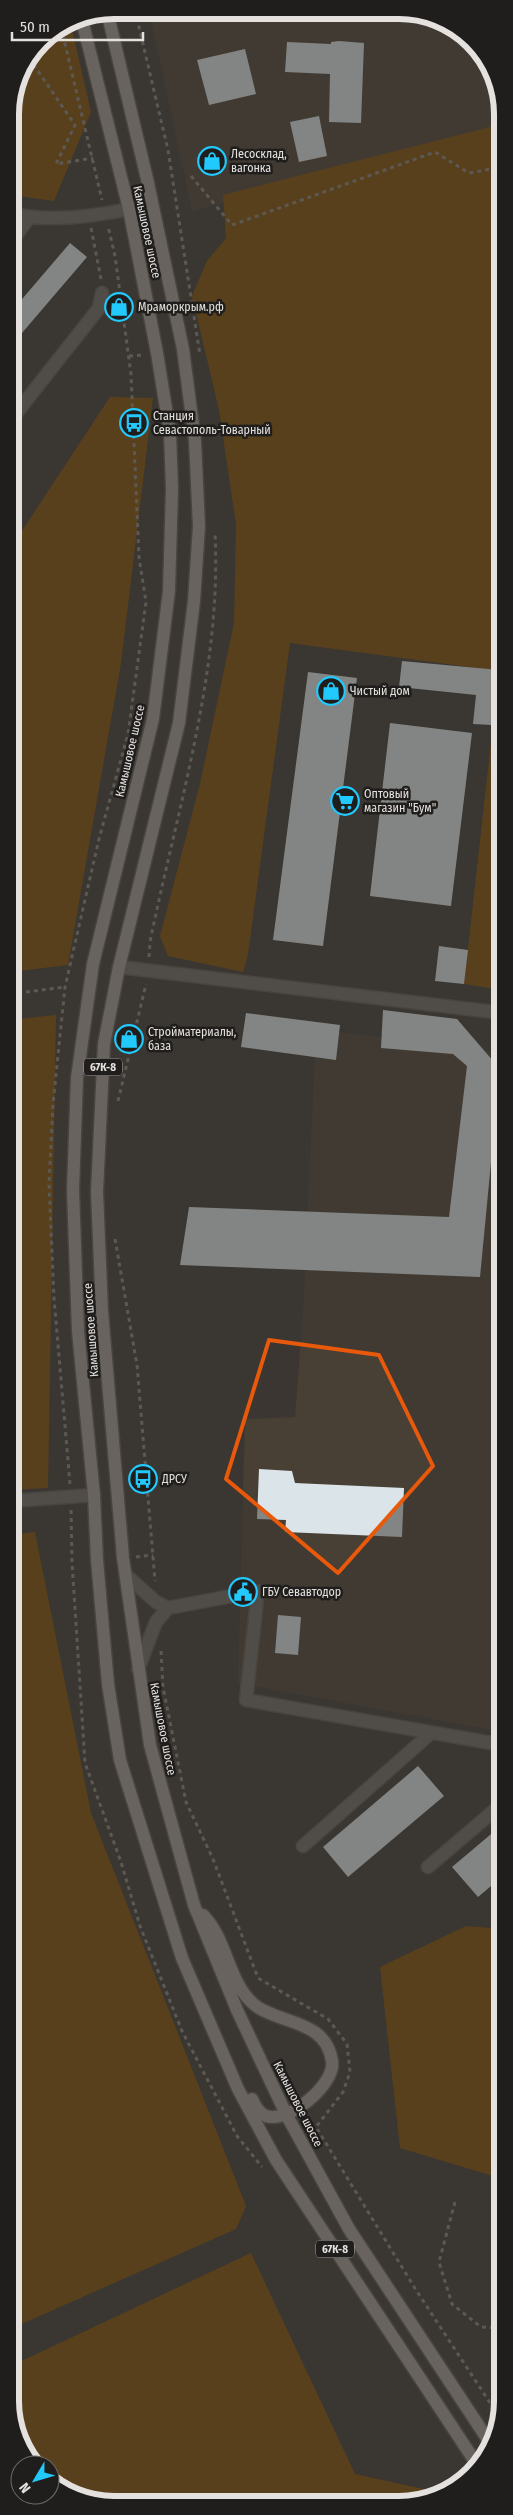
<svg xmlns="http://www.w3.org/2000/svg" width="513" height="2515" font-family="'Fira Sans Condensed',sans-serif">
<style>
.built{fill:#483f35}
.green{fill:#7f4c04}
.building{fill:#dbe4e8}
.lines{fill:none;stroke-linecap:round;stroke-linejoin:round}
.minor-casing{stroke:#595550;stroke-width:15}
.major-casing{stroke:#595550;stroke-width:15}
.path{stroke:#85817d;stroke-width:3;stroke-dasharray:4 4;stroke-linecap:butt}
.minor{stroke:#6c6967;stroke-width:12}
.major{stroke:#9f9a96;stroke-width:12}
.marked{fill:none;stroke:#e8590c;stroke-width:4;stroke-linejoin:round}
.labels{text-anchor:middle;stroke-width:5;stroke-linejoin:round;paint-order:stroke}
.shield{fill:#201e1c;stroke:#a9a6a4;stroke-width:1}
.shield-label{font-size:11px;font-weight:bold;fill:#e4e1de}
.poi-label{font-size:12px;fill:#e4e1de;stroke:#201e1c;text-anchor:start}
.street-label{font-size:12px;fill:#e4e1de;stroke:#201e1c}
.rim{fill:none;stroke:#e4e1de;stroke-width:6}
</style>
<rect width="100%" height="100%" fill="#3b3631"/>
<path class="built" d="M 149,10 L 426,13 L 477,46 L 502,101 L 502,125 L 192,211 Z
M 316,1029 L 502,1053 L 503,1732 L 238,1683 L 245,1419 L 295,1417 L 304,1297 Z"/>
<path class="green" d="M 70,21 L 91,112 L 54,201 L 10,195 L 10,107 L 18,74 L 41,40 Z
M 502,124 L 502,990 L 464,984 L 499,671 L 290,643 L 248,954 L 243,972 L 168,956 L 160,936 L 200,784 L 234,623 L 236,524 L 219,410 L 192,296 L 207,261 L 226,238 L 223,195 Z
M 110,397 L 153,398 L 121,663 L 68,965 L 10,972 L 10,549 Z
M 56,1015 L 48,1488 L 11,1490 L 10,1020 Z
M 35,1532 L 91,1813 L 246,2206 L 236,2229 L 17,2326 L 11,2310 L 11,1535 Z
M 466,1926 L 503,1929 L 503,2179 L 400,2148 L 380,1967 Z
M 251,2253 L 355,2474 L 437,2492 L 412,2504 L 93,2503 L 50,2478 L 50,2465 L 34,2465 L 11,2414 L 11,2366 Z"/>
<path class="building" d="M 339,41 L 364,43 L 361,123 L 329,122 L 330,74 L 285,72 L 287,42 L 331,44 L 331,42 Z
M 245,49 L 256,94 L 209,105 L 197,60 Z
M 319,116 L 327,156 L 299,162 L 290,122 Z
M 70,243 L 87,257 L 10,347 L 10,300 L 17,305 Z
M 402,661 L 499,670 L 492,725 L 473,724 L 476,695 L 399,687 Z
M 308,672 L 357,678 L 323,946 L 273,940 Z
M 390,723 L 472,733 L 451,906 L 370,896 Z
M 439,946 L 468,950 L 464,984 L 435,981 Z
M 383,1010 L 457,1019 L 500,1069 L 480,1277 L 180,1265 L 189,1207 L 449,1217 L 467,1066 L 453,1054 L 381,1048 Z
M 246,1013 L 340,1025 L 336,1060 L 241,1047 Z
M 259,1469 L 292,1471 L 295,1483 L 404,1488 L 402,1537 L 285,1532 L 286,1520 L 257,1519 Z
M 278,1615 L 301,1617 L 298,1655 L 275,1653 Z
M 418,1766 L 444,1796 L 348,1877 L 323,1847 Z
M 503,1824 L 503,1876 L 478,1897 L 452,1867 Z"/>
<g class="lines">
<defs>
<path id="minor" d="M 10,213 C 47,223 91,217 129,209
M 10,243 L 29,218
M 10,421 L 99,308 L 102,293
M 119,967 L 502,1013
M 11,1501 L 94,1495
M 126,1575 L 156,1602 L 168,1608 L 258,1591 L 246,1700 L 503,1745
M 138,1669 L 156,1622 L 168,1608
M 303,1846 L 431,1733
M 428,1867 L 503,1803"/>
<path id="major" d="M 107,11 L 148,183 L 183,349 L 195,441 L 199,526 L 194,601 L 179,723 L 119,967 L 104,1044 L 97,1192 L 102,1311 L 123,1558 L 150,1745 L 194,1905 L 237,2010 L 286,2114 L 349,2229 L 492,2446
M 81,16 L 129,209 L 157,353 L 170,433 L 172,489 L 169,591 L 153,719 L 93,964 L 77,1078 L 73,1190 L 78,1331 L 94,1495 L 97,1560 L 108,1684 L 120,1760 L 182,1958 L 238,2089 L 276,2160 L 478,2466
M 203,1915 C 228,1940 228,1985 256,2006 C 281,2024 326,2020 332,2061 C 336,2084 288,2124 266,2116 C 259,2113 255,2106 252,2099"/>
</defs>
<use href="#minor" class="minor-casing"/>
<use href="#major" class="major-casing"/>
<path class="path" d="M 135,10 L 168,150 L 200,355
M 61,27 L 102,200
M 29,58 L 75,125 L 56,164 L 93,158
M 191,176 L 232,225 L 435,152 L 469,173 L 502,167
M 91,228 L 101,279
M 129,356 L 143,355
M 149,957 L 150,942 C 177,809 222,670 215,533
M 10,994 L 65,987
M 118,1101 L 146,984
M 115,1239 L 137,1365 L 155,1581
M 70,1484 L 54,1298 L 49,1184 L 53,1104 L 65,987 L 99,839 L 128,734 L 146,602 L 139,557 L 131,374 L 115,256 L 108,226
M 71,1510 L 72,1562 L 85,1763 L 121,1862 L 140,1926 L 182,2031 L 237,2136 L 262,2167
M 136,1557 L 153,1555
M 161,1651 L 163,1687 L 186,1802 L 213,1859 L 258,1978 L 328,2019 L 347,2044 L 350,2072 L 343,2092 L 316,2127 L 416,2290 L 500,2418
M 455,2202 L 439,2262 L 452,2304 L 481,2327 L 503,2328"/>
<use href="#minor" class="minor"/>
<use href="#major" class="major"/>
</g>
<path d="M0 0H513V2515H0ZM 269,1340 L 379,1355 L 433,1466 L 338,1573 L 226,1479 Z" fill="#3b3631" fill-opacity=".55" fill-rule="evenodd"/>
<path class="marked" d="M 269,1340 L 379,1355 L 433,1466 L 338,1573 L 226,1479 Z"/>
<defs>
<symbol id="shop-ring" viewBox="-11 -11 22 22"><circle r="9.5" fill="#201e1c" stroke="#21c9fd" stroke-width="1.5"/><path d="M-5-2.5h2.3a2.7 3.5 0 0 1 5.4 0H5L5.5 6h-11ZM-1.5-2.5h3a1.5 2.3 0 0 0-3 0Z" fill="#21c9fd"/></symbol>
<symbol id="bus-ring" viewBox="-11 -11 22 22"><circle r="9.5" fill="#201e1c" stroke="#21c9fd" stroke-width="1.5"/><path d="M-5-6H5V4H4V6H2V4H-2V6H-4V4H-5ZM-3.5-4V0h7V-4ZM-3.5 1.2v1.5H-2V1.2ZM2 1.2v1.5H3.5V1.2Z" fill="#21c9fd"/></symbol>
<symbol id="supermarket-ring" viewBox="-11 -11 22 22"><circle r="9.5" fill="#201e1c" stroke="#21c9fd" stroke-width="1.5"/><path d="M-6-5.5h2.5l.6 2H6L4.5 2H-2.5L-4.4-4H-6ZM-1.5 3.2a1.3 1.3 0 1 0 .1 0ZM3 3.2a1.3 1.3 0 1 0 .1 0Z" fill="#21c9fd"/></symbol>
<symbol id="civic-ring" viewBox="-11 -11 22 22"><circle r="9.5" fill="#201e1c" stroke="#21c9fd" stroke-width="1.5"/><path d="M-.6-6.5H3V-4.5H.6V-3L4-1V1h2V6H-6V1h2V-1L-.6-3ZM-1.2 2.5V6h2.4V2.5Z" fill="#21c9fd"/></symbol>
</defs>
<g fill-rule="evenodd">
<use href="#shop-ring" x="196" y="145" width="32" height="32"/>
<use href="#shop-ring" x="103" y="291" width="32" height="32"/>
<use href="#bus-ring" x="118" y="407" width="32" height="32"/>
<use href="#shop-ring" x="315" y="675" width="32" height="32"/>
<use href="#supermarket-ring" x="329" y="785" width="32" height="32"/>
<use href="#shop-ring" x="113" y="1023" width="32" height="32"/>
<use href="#bus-ring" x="127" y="1463" width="32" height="32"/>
<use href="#civic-ring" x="227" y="1576" width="32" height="32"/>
</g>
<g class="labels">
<g class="shield">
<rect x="84" y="1058.5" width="38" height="17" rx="4"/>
<rect x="316" y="2240.5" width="38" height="17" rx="4"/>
</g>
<g class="shield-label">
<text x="103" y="1071">67К-8</text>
<text x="335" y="2253">67К-8</text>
</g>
<g class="poi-label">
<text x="231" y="158">Лесосклад,<tspan x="231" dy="14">вагонка</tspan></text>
<text x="138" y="311">Мраморкрым.рф</text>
<text x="153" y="420">Станция<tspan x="153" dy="14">Севастополь-Товарный</tspan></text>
<text x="350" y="695">Чистый дом</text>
<text x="364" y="798">Оптовый<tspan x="364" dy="14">магазин "Бум"</tspan></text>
<text x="148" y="1036">Стройматериалы,<tspan x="148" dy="14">база</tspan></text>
<text x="162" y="1483">ДРСУ</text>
<text x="262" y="1596">ГБУ Севавтодор</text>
</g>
<g class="street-label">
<text transform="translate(147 232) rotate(78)" y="4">Камышовое шоссе</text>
<text transform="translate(130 751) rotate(-77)" y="4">Камышовое шоссе</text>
<text transform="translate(91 1330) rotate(-94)" y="4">Камышовое шоссе</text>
<text transform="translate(163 1729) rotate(79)" y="4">Камышовое шоссе</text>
<text transform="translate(298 2104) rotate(63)" y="4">Камышовое шоссе</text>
</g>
</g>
<path d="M0 0H513V2515H0ZM114 19H399A95 95 0 0 1 494 114V2401A95 95 0 0 1 399 2496H114A95 95 0 0 1 19 2401V114A95 95 0 0 1 114 19Z" fill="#201e1c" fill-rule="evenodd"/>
<path class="rim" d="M114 19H399A95 95 0 0 1 494 114V2401A95 95 0 0 1 399 2496H114A95 95 0 0 1 19 2401V114A95 95 0 0 1 114 19Z"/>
<g transform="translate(35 2480) rotate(232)"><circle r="24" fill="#201e1c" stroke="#6e6c6a"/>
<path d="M0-4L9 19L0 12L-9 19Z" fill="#21c9fd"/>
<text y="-8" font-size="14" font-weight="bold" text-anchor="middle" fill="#e4e1de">N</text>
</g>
<path d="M12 32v8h131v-8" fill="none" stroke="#e4e1de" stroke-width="2.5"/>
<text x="20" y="32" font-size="15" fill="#e4e1de" stroke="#201e1c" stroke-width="4" paint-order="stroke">50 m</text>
</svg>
